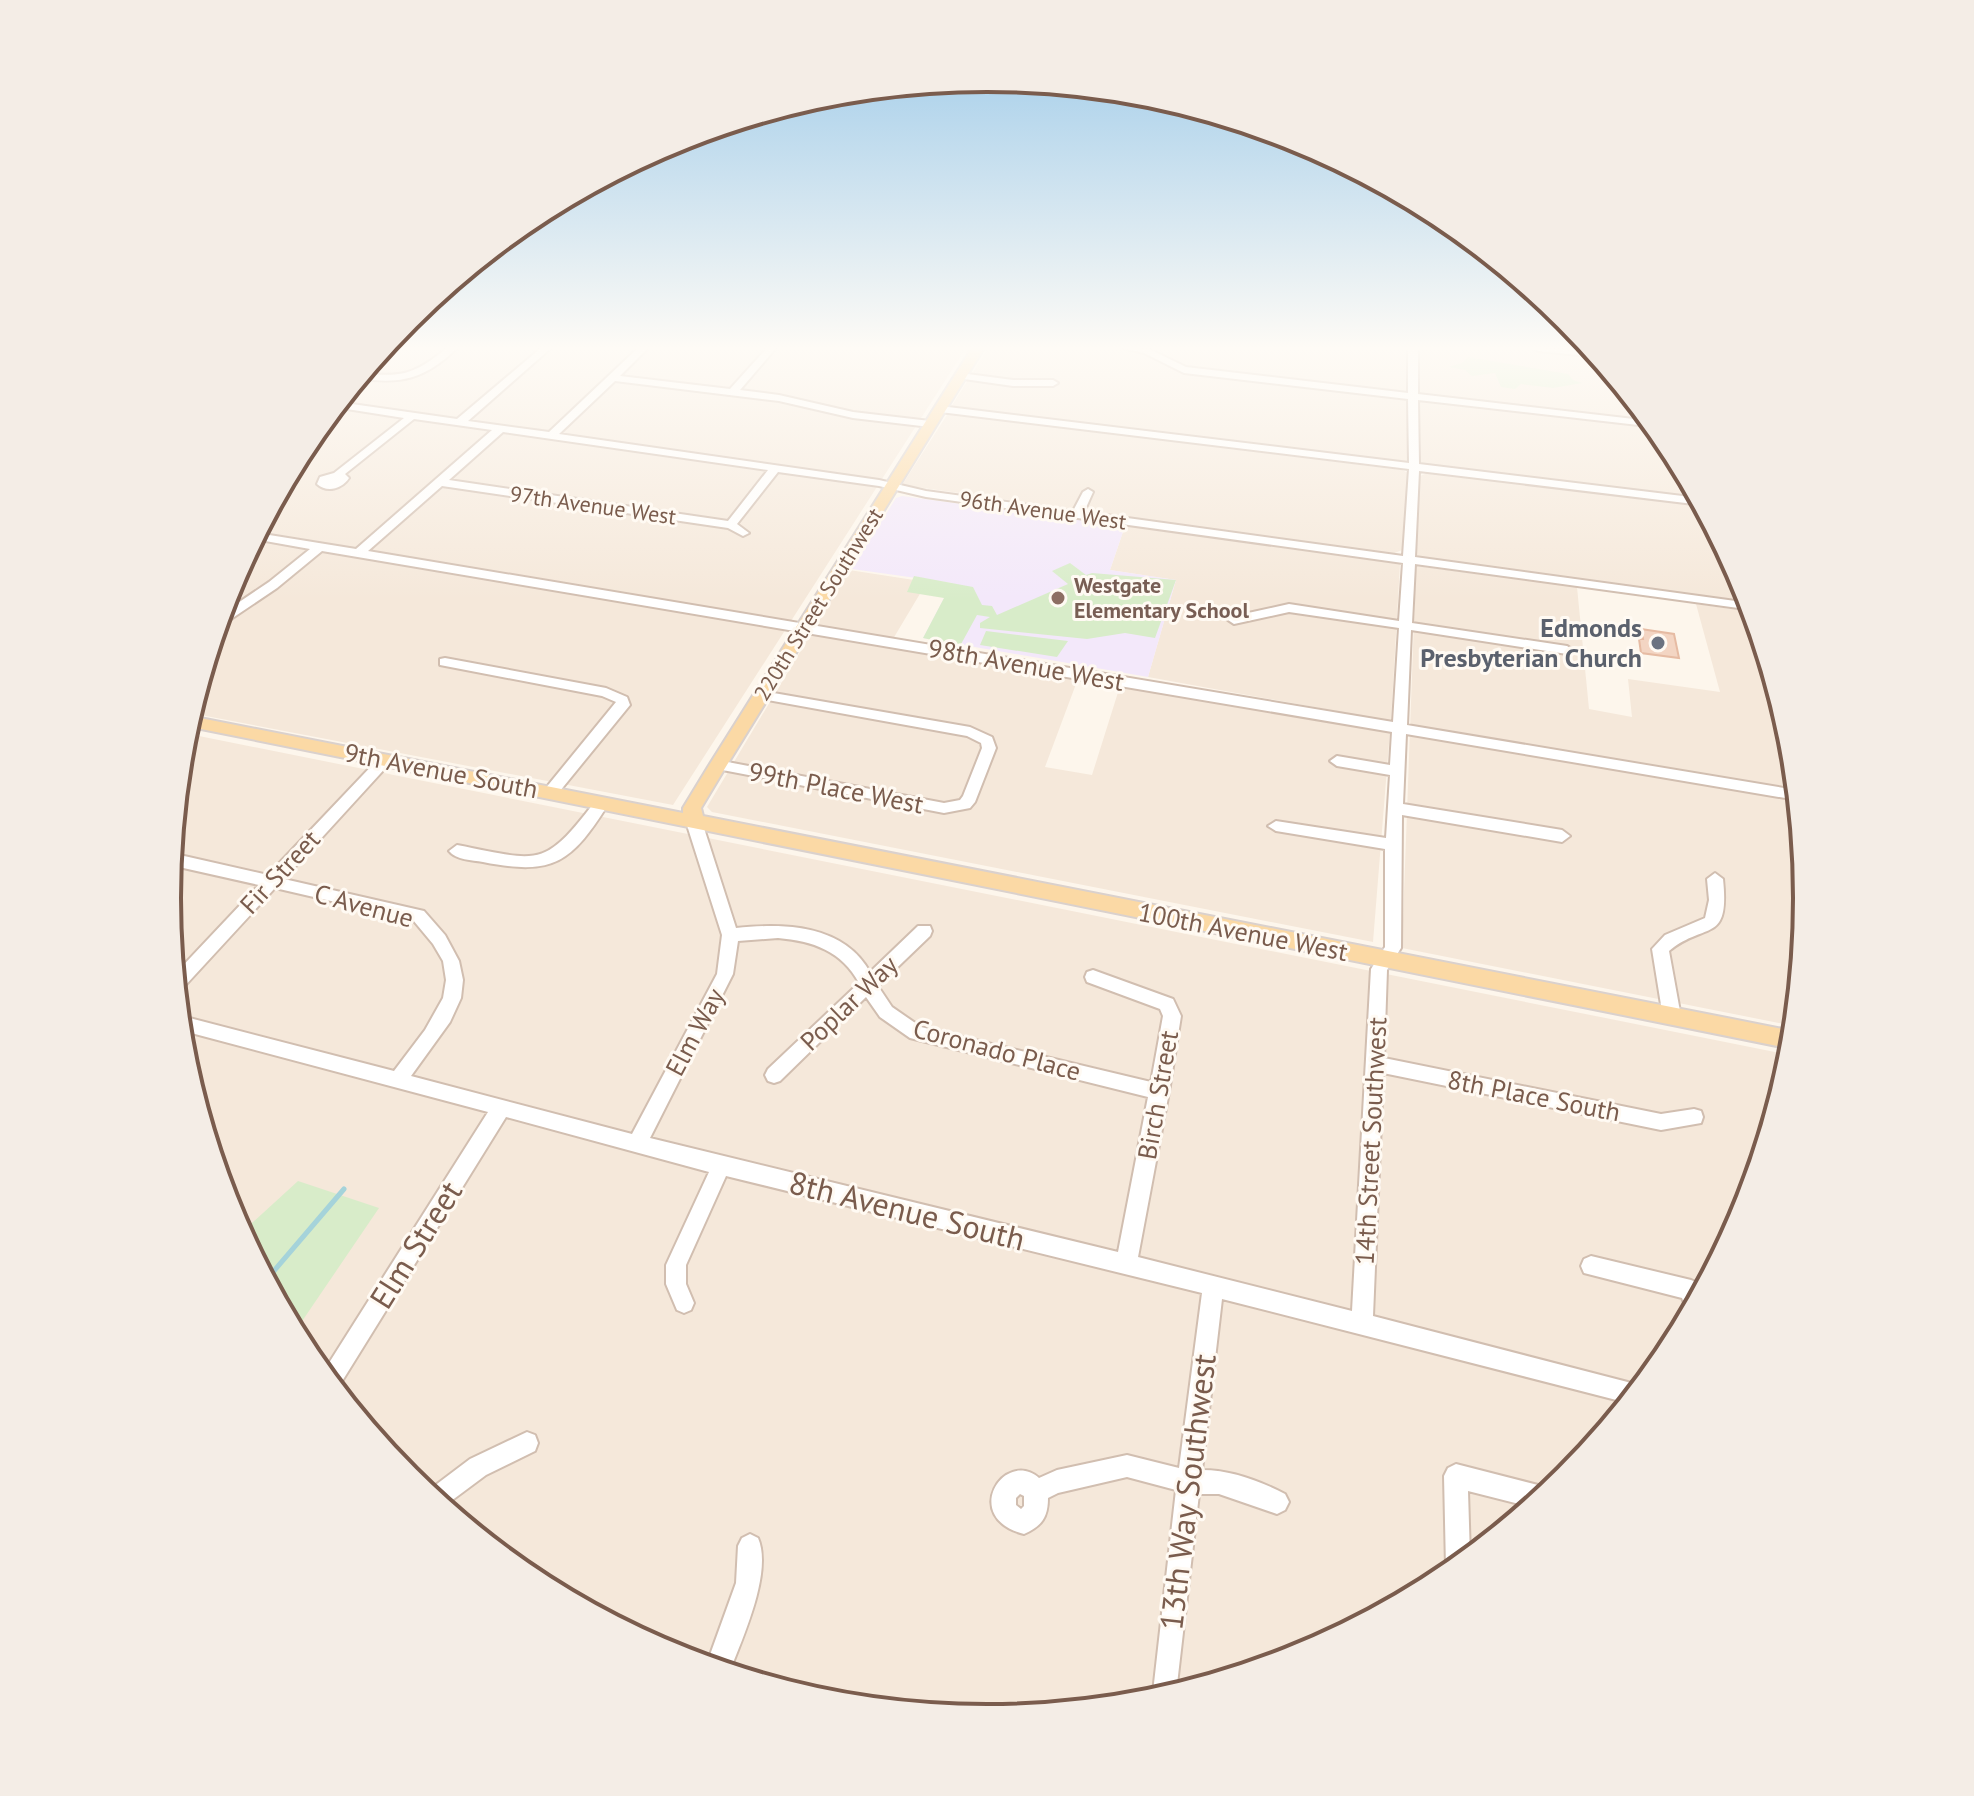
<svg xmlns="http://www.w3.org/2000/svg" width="1974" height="1796" font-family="'PT Sans',sans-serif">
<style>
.residential{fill:#f5e8da}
.education{fill:#f3e8fa}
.green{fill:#d8ecc9}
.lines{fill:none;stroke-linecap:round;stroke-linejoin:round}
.stream-far1{stroke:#a5d3da;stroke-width:5}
.stream{stroke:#a5d3da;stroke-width:6}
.building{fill:#f3d5c3;stroke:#e6bba3;stroke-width:2}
.minor-casing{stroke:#d1beb0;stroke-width:4}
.major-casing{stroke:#dad1cd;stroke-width:4}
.minor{fill:#fff;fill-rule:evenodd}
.major{fill:#fbd9a5;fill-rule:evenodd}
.education-dot{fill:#8d6e63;stroke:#fffaf3;stroke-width:3}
.worship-dot{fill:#6b7280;stroke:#fffaf3;stroke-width:3}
.labels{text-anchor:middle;stroke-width:6;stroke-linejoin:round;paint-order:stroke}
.far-street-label{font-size:22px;fill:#7a5c4d;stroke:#fffaf3}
.far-education-label{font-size:22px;font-weight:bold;fill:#785e54;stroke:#fffaf3;text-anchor:start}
.worship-label{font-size:26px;font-weight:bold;fill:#5b616d;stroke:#fffaf3;text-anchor:end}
.street-label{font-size:26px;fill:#7a5c4d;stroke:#fffaf3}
.near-street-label{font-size:32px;fill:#7a5c4d;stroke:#fffaf3}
.rim{fill:none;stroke:#7a5c4d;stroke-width:4}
</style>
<rect width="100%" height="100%" fill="#fdf6ec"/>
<path class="residential" d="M 382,348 L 966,348 L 673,805 L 190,713 L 230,584 L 305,442 Z
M 988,348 L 1409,348 L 1409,390 L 1403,392 L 1222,375 L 1402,398 L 1408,401 L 1410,460 L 1402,463 L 951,407 Z
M 1418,348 L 1592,348 L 1669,443 L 1698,497 L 1428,466 L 1421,462 Z
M 953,414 L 1402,470 L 1408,473 L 1402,550 L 1392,554 L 902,485 L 947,415 Z
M 1427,473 L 1702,505 L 1745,585 L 1750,602 L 1421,558 L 1414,552 L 1418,477 Z
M 1125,526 L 1400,564 L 1391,721 L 1148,677 L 1176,580 L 1110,570 Z
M 1416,566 L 1577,587 L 1589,709 L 1632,717 L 1628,679 L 1720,692 L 1696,604 L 1753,612 L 1791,738 L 1807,898 L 1794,1026 L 1402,948 Z
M 849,570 L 927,582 L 890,644 L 1079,676 L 1045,767 L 1092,775 L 1120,686 L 1390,731 L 1373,942 L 712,812 L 707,807 Z
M 184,733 L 1790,1055 L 1791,1059 L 1744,1212 L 1669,1354 L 1566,1478 L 1442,1580 L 1300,1656 L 1147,1702 L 987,1718 L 827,1702 L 673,1655 L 531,1580 L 407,1477 L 305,1353 L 229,1211 L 183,1058 L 167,898 Z"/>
<path class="education" d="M 902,496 L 1125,526 L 1110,570 L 1176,580 L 1148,677 L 923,638 L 952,583 L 852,569 L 896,498 Z"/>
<path class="green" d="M 1468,357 L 1568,374 L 1573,380 L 1582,383 L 1553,388 L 1521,384 L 1515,389 L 1501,387 L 1495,373 L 1472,376 L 1465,370 L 1449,367 L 1462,363 Z
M 1070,563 L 1086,575 L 1092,573 L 1176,580 L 1155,638 L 1125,633 L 1087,639 L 980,628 L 980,623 L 990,617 L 977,615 L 960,646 L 923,638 L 944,598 L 907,592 L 914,576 L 973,587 L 982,605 L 992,606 L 997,615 L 1068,584 L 1052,571 Z
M 986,631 L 1068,641 L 1057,657 L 980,645 Z
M 298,1181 L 379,1208 L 294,1333 L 241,1233 Z"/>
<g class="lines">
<path class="stream-far1" d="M 267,1279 L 344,1189"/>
<path class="stream" d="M 266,1280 L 269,1277"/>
</g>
<path class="building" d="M 1641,629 L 1674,634 L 1679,658 L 1641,653 L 1639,639 L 1643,639 Z"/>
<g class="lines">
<defs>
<path id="minor" d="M 447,348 L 457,348 C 425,379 401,385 358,378 L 362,373 C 402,378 415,374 447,348 Z
M 541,348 L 551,348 L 468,421 L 549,432 L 638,348 L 648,348 L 620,376 L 730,389 L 767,348 L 776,348 L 740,390 L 779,395 L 853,412 L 930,421 L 935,424 L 930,427 L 853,418 L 779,401 L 615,381 L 559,434 L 879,480 L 926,491 L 1073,511 L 1083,492 L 1088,489 L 1093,492 L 1084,512 L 1403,556 L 1409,469 L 940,412 L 935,409 L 940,406 L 1409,463 L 1408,399 L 1184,373 L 1144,353 L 1123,348 L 1149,349 L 1186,367 L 1408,393 L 1408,348 L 1418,348 L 1418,394 L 1651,421 L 1656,427 L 1418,400 L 1419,464 L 1699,498 L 1702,505 L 1419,471 L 1415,557 L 1750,603 L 1753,610 L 1415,564 L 1412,623 L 1567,646 L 1573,650 L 1567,654 L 1411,630 L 1407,725 L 1796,790 L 1797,800 L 1406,734 L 1403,804 L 1562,830 L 1570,836 L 1562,842 L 1402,815 L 1401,948 L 1387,970 L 1384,1058 L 1661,1114 L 1694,1109 L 1701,1111 L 1703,1117 L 1701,1123 L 1661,1130 L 1383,1073 L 1373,1316 L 1643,1386 L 1628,1403 L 1222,1299 L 1202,1470 C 1231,1470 1260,1481 1285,1494 L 1289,1502 L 1285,1510 L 1277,1514 L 1219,1494 L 1199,1494 L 1176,1693 L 1152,1701 L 1176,1490 L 1127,1477 L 1058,1493 L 1048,1498 C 1048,1517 1042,1526 1024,1534 C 960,1518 1004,1448 1039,1478 L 1057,1470 L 1127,1455 L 1179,1468 L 1202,1293 L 726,1176 L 686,1265 L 686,1284 L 694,1303 L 691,1310 L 684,1313 L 677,1310 L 666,1284 L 666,1265 L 709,1172 L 506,1117 L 336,1391 L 322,1374 L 488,1112 L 180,1030 L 178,1015 L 394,1071 L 425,1030 L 443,998 L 446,980 L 443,961 L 433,944 L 413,920 L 275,888 L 182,989 L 176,991 L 175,974 L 259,885 L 170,865 L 171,853 L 268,875 L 380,757 L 390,757 L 392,760 L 390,763 L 284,879 L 424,911 L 445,935 L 459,961 L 463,980 L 461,998 L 450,1022 L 411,1076 L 632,1134 L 717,974 L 722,935 L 686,822 L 694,817 L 702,822 L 736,928 C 784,923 843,924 870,972 L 918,926 L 930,926 L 932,931 L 930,936 L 878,986 L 892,1007 L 921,1027 L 1151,1082 L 1163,1016 L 1160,1009 L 1087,982 L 1085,977 L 1087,972 L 1093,970 L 1173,999 L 1181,1016 L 1169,1092 L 1138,1257 L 1352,1311 L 1371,969 L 1385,947 L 1385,849 L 1276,831 L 1268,826 L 1276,821 L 1386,838 L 1390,775 L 1337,766 L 1330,761 L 1337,756 L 1390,765 L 1392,732 L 322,551 L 277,588 L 222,625 L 217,626 L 220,615 L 269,582 L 310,549 L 254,539 L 257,533 L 356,549 L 492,430 L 414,419 L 345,474 L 349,478 C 342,489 327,493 317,484 L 320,477 L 334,473 L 404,418 L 334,407 L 338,402 L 457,419 ZM 503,432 L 768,470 L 728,521 L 449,480 ZM 778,472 L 879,486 L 926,497 L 1403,563 L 1399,621 L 1289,604 L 1230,617 L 1228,620 L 1234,624 L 1289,612 L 1399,628 L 1393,722 L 368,551 L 442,486 L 728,528 L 743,536 L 749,533 L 737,524 ZM 778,938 C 813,941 842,951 859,983 L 768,1069 L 765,1075 L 768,1081 L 774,1083 L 780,1081 L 866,997 L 880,1017 L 910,1038 L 1148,1097 L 1118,1252 L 650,1138 L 733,974 L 738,941 ZM 1020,1494 L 1024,1496 L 1024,1506 L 1021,1509 L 1016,1505 L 1016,1498 Z
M 1534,348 L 1595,352 L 1599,357 L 1538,351 Z
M 960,373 L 1013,380 L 1053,380 L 1058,383 L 1053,386 L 1013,386 L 957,378 L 957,374 Z
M 445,658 L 606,688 L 627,697 L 630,705 L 555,797 L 550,798 L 543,793 L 545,789 L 616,702 L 602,696 L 440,665 L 440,659 Z
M 762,691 L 970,727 L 992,737 L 996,748 L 975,802 L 970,808 L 944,813 L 712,768 L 710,765 L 712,762 L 717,760 L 944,803 L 960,800 L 963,796 L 982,748 L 981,743 L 967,736 L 757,698 L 755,695 Z
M 602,798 L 609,803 C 571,863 554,876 483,862 C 472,860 456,860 449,851 L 457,845 C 540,861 543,870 597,799 Z
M 1715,873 L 1723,879 C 1730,945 1705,921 1669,951 L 1681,1017 L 1678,1022 L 1672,1024 L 1666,1022 L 1663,1017 L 1652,949 L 1665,935 L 1705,918 L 1709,900 L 1707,879 Z
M 1591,1256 L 1691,1280 L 1698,1283 L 1702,1292 L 1689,1315 L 1682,1298 L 1584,1273 L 1581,1266 L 1584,1259 Z
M 527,1432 L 535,1435 L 538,1443 L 535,1451 L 486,1475 L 443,1507 L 425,1493 L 470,1459 Z
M 1456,1464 L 1542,1486 L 1551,1491 L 1531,1507 L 1468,1491 L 1470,1557 L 1449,1574 L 1446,1567 L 1444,1476 L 1448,1468 Z
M 750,1534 L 758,1538 C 773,1572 742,1639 729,1673 L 706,1666 L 736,1583 L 738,1546 L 742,1538 Z"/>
<path id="major" d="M 972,348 L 984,348 L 722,773 L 701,808 L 703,816 L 1793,1031 L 1792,1049 L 186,726 L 190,716 L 683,813 L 683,808 L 708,767 Z"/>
</defs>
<use href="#minor" class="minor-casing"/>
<use href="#major" class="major-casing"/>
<use href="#minor" class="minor"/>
<use href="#major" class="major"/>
</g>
<linearGradient id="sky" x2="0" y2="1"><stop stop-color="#97c7e8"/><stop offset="0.58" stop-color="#fefbf6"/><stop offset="1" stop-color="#fefbf6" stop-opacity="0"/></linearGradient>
<rect width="1974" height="600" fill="url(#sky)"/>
<circle class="education-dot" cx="1058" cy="598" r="8"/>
<circle class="worship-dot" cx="1658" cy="643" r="8"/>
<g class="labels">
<g class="far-street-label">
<text transform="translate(593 505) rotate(8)" y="8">97th Avenue West</text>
<text transform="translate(1043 510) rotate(8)" y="8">96th Avenue West</text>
<text transform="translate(818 604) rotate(-58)" y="8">220th Street Southwest</text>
</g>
<g class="far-education-label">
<text x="1074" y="593">Westgate<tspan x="1074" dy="25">Elementary School</tspan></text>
</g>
<g class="worship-label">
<text x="1642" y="637">Edmonds<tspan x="1642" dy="30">Presbyterian Church</tspan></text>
</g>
<g class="street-label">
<text transform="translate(1026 665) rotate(10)" y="9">98th Avenue West</text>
<text transform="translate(441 771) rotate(11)" y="9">9th Avenue South</text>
<text transform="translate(836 788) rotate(11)" y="9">99th Place West</text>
<text transform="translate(280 872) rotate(-47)" y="9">Fir Street</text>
<text transform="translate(364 906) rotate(15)" y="9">C Avenue</text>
<text transform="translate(1243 932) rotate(11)" y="9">100th Avenue West</text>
<text transform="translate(849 1003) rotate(-44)" y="9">Poplar Way</text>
<text transform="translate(695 1032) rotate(-62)" y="9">Elm Way</text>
<text transform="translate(997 1050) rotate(15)" y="9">Coronado Place</text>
<text transform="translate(1158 1095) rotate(-80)" y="9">Birch Street</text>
<text transform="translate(1534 1096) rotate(11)" y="9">8th Place South</text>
<text transform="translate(1371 1141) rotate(-87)" y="9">14th Street Southwest</text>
</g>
<g class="near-street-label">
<text transform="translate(907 1211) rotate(14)" y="11">8th Avenue South</text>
<text transform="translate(416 1245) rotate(-58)" y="11">Elm Street</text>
<text transform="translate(1188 1492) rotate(-83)" y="11">13th Way Southwest</text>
</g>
</g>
<path d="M0 0H1974V1796H0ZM181 898a806 806 0 1 1 1612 0a806 806 0 1 1-1612 0Z" fill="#f4ede6" fill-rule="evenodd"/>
<path class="rim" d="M181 898a806 806 0 1 1 1612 0a806 806 0 1 1-1612 0Z"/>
</svg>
